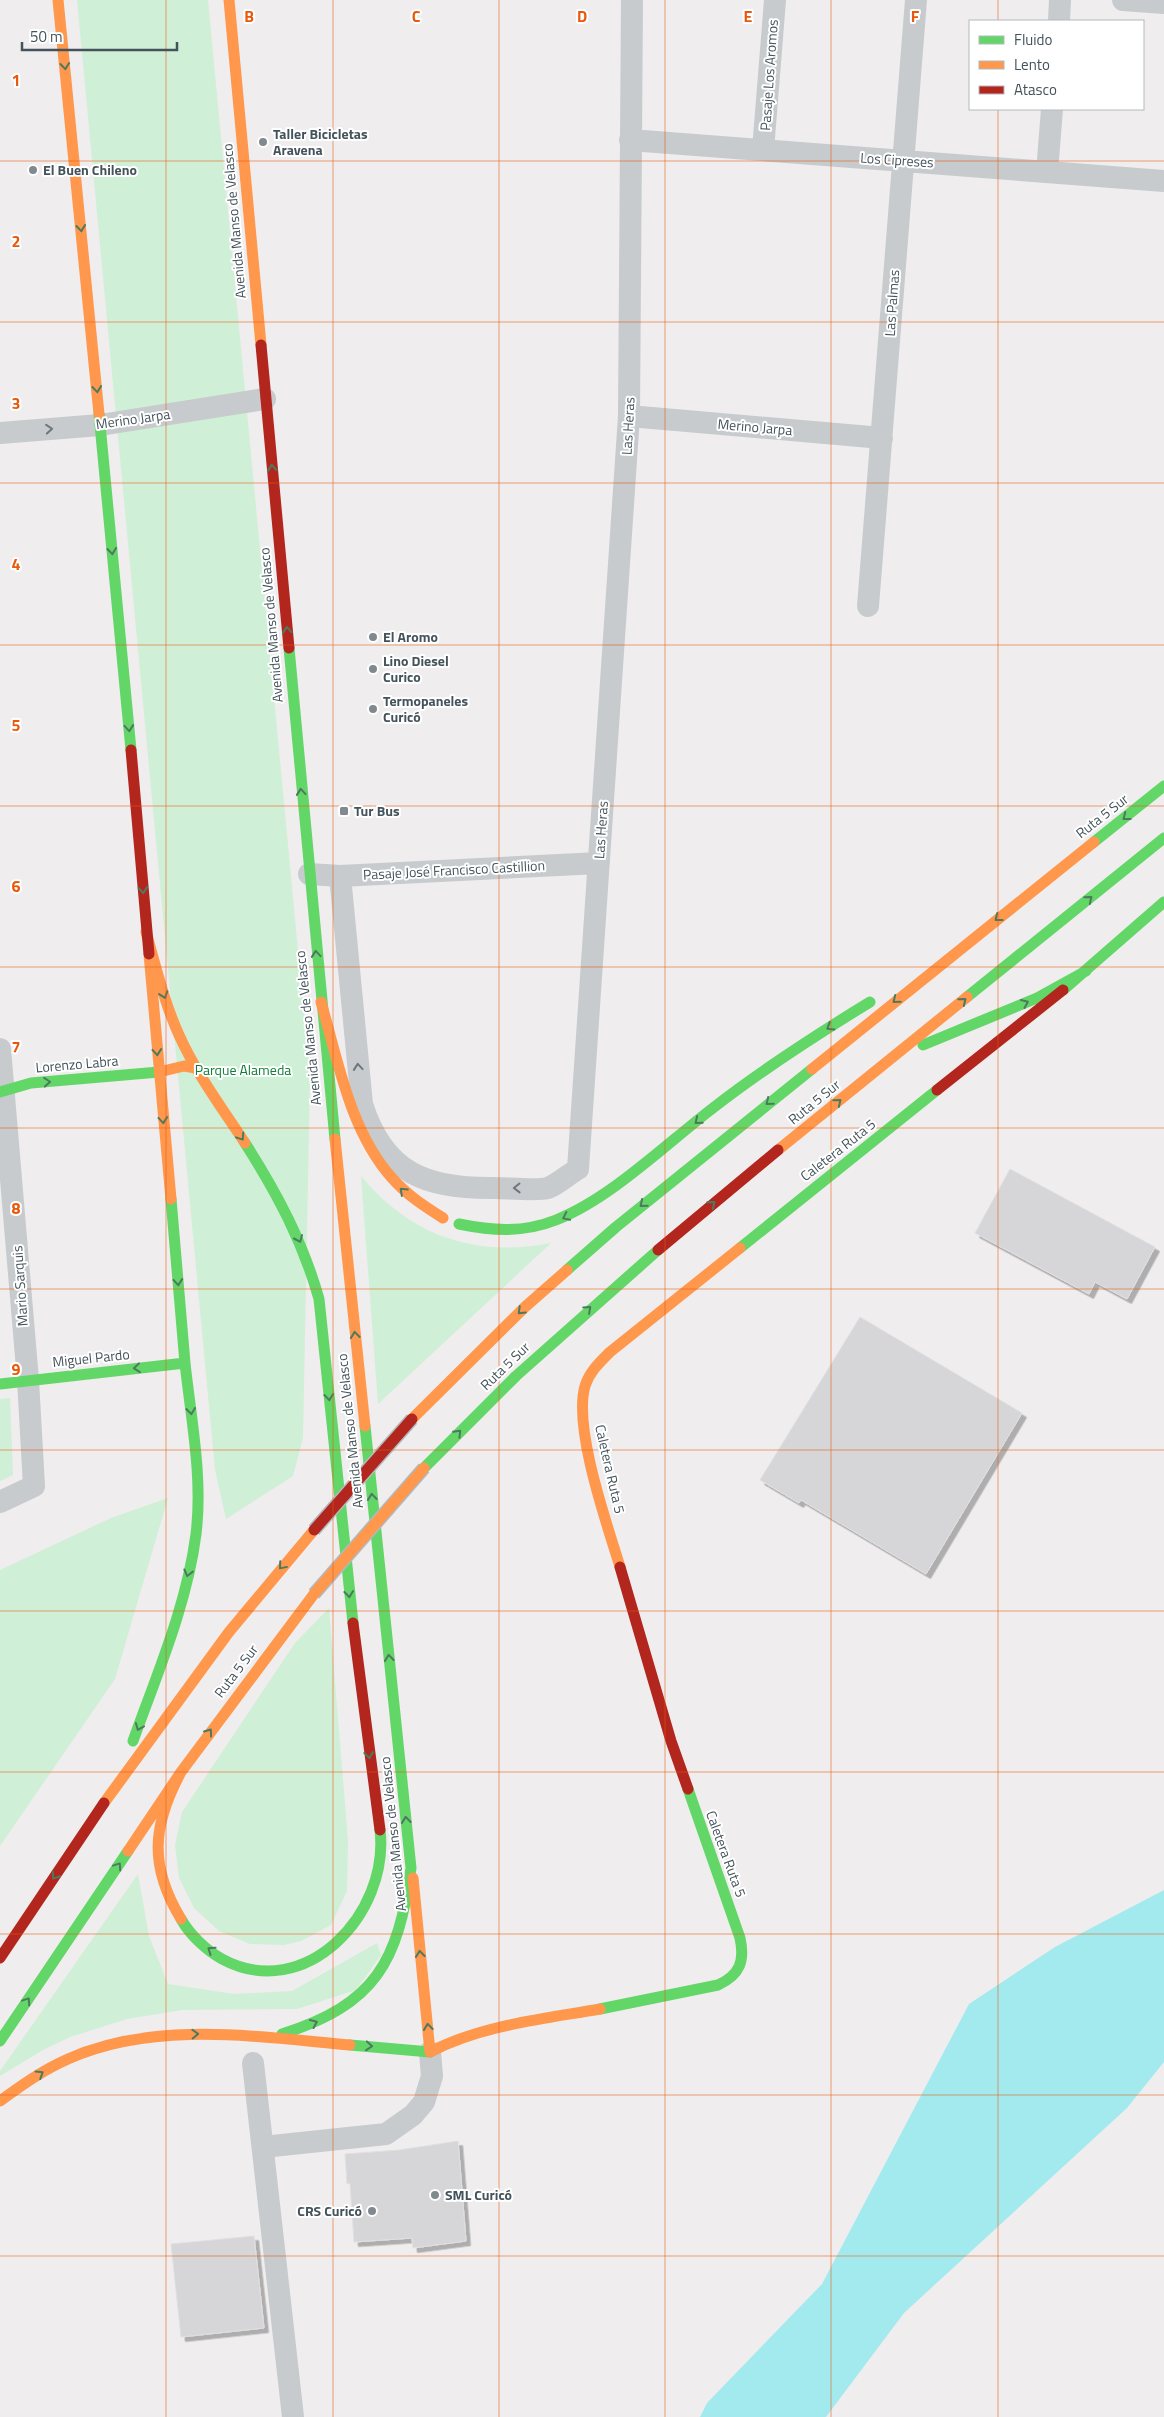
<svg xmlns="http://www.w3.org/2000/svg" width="1164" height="2417" font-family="'Titillium Web',sans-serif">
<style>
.green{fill:#d0efd7}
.water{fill:#a3eaef}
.building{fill:#d6d6d8;stroke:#e0dfe1;filter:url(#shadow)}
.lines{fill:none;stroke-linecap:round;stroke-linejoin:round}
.street{stroke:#c7cbcd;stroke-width:22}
.fast{stroke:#63d668;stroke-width:11}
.slow{stroke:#ff974d;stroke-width:11}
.jam{stroke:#b3261e;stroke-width:11}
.slow-bridge-casing{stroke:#b2b9be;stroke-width:14;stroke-linecap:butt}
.jam-bridge-casing{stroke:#b2b9be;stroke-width:14;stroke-linecap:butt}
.slow-bridge{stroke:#ff974d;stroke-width:11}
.jam-bridge{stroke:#b3261e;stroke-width:11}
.oneway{stroke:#4d7a5f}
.oneway2{stroke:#6b777d}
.grid{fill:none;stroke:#e8590c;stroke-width:1;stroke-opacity:0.55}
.poi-dot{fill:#80898e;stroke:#fff;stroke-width:2}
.labels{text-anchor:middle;stroke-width:4;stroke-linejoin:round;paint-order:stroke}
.street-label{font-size:14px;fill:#44535b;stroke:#fff}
.poi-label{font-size:14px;font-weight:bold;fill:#44535b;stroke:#fff;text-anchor:start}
.park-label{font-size:14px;fill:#117f39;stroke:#fff}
.grid-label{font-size:16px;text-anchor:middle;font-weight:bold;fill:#e8590c;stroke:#fff;stroke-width:4;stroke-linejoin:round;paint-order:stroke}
</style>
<defs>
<filter id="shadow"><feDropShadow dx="4.5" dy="4.5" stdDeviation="0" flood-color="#0004"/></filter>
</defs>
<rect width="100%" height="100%" fill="#efedee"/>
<path class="green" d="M 77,0 L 208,0 L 310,1077 L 303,1438 L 293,1476 L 226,1519 L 215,1470 Z
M 361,1176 C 411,1236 475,1258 551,1243 L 378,1404 Z
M 10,1398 L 13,1475 L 0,1481 L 0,1399 Z
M 168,1498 L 115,1679 L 0,1846 L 0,1570 L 111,1518 Z
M 329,1608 L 348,1841 L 347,1891 L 331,1925 L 301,1941 L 284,1945 L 250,1944 L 219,1931 L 194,1908 L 179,1878 L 175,1845 L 182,1812 L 295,1643 Z
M 138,1874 L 149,1936 L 168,1984 L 234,1994 L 292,1991 L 377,1943 L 381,1955 L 356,1990 L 297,2009 L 182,2010 L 127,2019 L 70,2037 L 43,2050 L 0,2076 L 0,2071 Z"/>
<path class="water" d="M 1164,1890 L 1164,2062 L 1127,2108 L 904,2313 L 826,2417 L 700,2417 L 707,2403 L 822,2284 L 969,2004 L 1055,1947 Z"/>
<path class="building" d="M 1010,1169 L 1155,1247 L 1127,1299 L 1095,1282 L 1089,1294 L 975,1233 Z
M 860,1317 L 1022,1413 L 926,1574 L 801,1500 L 799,1503 L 760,1480 Z
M 458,2141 L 466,2241 L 413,2248 L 412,2238 L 354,2242 L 350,2183 L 347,2184 L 345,2154 L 399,2150 Z
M 254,2236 L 264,2328 L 181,2337 L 171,2244 Z"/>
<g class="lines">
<path class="street" d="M 1123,0 L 1164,3
M 1059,21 L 1060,0
M 630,140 L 1164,181
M 763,150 L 775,0
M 1047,172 L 1052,109
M 629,416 L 882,438
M 0,433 L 100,425 L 265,399
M 868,606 L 916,0
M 309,874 L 340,876 L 599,863
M 340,876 L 362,1104 C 384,1174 427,1189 495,1188 C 507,1188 538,1191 548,1188 C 558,1184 569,1174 578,1169 L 629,416 L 632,0
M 0,1049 L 28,1380 L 34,1486 L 0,1502
M 253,2063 L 293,2417
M 263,2147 L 386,2134 L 413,2115 L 424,2102 L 432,2076 L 430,2052"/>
<path class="fast" d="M 99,414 L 131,750
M 289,648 L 335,1139
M 1094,842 L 1164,786
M 1063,990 L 1164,902
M 967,997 L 1164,838
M 923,1045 L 1037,998 L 1086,971
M 0,1092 L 31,1083 L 159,1072
M 245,1143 C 277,1193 303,1242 319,1299 L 353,1623
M 171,1199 L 185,1363
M 459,1224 C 493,1231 523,1233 556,1220 C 610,1199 666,1144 713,1108 C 763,1069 816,1035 870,1002
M 740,1248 L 937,1090
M 567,1270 L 616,1227 L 812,1069
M 0,1384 L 185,1363
M 365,1426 L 411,1868
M 424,1468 L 516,1376 L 658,1250
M 133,1741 C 157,1674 187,1605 196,1534 C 203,1478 191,1419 185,1363
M 181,1919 C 190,1935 206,1950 222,1959 C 305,2004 390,1914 380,1830
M 600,2009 L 718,1985 C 740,1975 745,1961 740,1938 L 688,1789
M 282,2034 C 376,2004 398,1962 411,1868
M 0,2041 L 128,1851
M 350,2045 L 430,2052"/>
<path class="slow" d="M 58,0 L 99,414
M 229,0 L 261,345
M 146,932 C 156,967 164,1002 179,1035 C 196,1073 222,1108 245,1143
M 149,954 L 171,1199
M 321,1002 C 338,1061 350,1131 392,1178 C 407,1195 424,1206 443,1218
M 812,1069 L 1094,842
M 159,1072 L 184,1066 L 196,1068
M 335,1139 L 365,1426
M 778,1150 L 967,997
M 412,1419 L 525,1307 L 567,1270
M 620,1567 C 607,1524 573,1428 585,1386 C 590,1371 600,1362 610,1352 L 740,1248
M 104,1803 L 229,1632 L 314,1530
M 128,1851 L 181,1772 L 314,1594
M 413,1878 L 430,2052 C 482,2025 543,2019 600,2009
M 181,1919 C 149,1866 152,1826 181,1772
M 0,2101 C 22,2085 43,2070 68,2059 C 155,2020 259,2037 350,2045"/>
<path class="jam" d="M 261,345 L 289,648
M 131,750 L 149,954
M 937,1090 L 1063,990
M 658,1250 L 778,1150
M 620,1567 L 671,1741 L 688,1789
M 353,1623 L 380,1830
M 0,1958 L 104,1803"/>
<defs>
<path id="slow-bridge" d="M 314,1594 L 424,1468"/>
<path id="jam-bridge" d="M 314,1530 L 412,1419"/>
</defs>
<use href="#slow-bridge" class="slow-bridge-casing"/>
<use href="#jam-bridge" class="jam-bridge-casing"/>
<use href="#slow-bridge" class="slow-bridge"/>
<use href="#jam-bridge" class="jam-bridge"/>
</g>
<defs><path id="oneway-chevron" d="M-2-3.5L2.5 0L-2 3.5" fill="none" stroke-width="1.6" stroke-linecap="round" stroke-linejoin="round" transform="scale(1.25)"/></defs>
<g class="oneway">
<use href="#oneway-chevron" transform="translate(65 66) rotate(84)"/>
<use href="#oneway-chevron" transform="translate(81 228) rotate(84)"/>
<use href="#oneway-chevron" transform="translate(97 389) rotate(84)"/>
<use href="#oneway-chevron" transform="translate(272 468) rotate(-95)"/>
<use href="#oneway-chevron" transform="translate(112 551) rotate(84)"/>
<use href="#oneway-chevron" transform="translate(287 630) rotate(-95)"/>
<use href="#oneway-chevron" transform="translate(129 728) rotate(85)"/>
<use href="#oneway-chevron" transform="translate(301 792) rotate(-95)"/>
<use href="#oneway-chevron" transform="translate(1126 817) rotate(142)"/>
<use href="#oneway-chevron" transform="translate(143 890) rotate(85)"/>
<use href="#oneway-chevron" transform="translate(1089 899) rotate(-39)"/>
<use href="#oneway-chevron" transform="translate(998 918) rotate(142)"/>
<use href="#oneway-chevron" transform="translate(316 954) rotate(-95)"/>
<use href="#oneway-chevron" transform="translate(164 995) rotate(71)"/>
<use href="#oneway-chevron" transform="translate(896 1000) rotate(141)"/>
<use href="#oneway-chevron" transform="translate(963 1001) rotate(-39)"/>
<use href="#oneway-chevron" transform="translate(1025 1003) rotate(-24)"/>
<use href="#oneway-chevron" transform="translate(830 1027) rotate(148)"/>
<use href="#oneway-chevron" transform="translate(157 1052) rotate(85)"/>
<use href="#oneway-chevron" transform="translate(47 1082) rotate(-5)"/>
<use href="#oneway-chevron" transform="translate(769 1102) rotate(141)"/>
<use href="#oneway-chevron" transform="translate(838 1102) rotate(-39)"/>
<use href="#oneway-chevron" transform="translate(163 1120) rotate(85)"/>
<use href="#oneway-chevron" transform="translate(698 1121) rotate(141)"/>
<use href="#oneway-chevron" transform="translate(241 1137) rotate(56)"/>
<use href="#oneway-chevron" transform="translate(403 1191) rotate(-137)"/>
<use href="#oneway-chevron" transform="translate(643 1204) rotate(140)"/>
<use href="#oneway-chevron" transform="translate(712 1204) rotate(-39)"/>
<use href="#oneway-chevron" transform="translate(566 1217) rotate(154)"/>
<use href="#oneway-chevron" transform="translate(299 1239) rotate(66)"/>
<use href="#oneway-chevron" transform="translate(178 1282) rotate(85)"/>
<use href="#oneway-chevron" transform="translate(588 1309) rotate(-42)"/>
<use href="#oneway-chevron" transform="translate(521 1311) rotate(136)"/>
<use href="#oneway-chevron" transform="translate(355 1335) rotate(-96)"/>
<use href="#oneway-chevron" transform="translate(137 1368) rotate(174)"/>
<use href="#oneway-chevron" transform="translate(329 1397) rotate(84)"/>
<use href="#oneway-chevron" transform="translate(191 1411) rotate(83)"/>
<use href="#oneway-chevron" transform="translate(458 1433) rotate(-46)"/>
<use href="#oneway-chevron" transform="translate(372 1497) rotate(-96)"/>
<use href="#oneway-chevron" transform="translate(282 1566) rotate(130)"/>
<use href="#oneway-chevron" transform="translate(188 1573) rotate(104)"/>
<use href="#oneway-chevron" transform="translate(349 1594) rotate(84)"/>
<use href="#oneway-chevron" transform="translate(389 1658) rotate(-96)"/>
<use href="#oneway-chevron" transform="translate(139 1727) rotate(112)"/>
<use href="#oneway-chevron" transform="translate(209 1732) rotate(-54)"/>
<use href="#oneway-chevron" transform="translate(369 1755) rotate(83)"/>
<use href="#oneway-chevron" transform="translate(406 1820) rotate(-96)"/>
<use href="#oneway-chevron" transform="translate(118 1866) rotate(-56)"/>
<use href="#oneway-chevron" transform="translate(55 1876) rotate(123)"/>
<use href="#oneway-chevron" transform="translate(211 1950) rotate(-145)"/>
<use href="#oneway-chevron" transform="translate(420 1954) rotate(-96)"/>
<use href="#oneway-chevron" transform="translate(27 2001) rotate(-56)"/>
<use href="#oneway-chevron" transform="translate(314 2023) rotate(-24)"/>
<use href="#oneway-chevron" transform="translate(428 2027) rotate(-96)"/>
<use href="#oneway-chevron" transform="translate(195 2034) rotate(-2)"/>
<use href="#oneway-chevron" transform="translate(369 2046) rotate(5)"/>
<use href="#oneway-chevron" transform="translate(40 2074) rotate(-32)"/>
</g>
<g class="oneway2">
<use href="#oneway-chevron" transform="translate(49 429) rotate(-5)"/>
<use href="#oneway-chevron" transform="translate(358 1067) rotate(-95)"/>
<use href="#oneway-chevron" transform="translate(517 1188) rotate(179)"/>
</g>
<path class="grid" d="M 166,0 L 166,2417M 333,0 L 333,2417M 499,0 L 499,2417M 665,0 L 665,2417M 831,0 L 831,2417M 998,0 L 998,21M 998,109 L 998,2417M 0,161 L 1164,161M 0,322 L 1164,322M 0,483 L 1164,483M 0,645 L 1164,645M 0,806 L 1164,806M 0,967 L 1164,967M 0,1128 L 1164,1128M 0,1289 L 1164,1289M 0,1450 L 1164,1450M 0,1611 L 1164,1611M 0,1772 L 1164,1772M 0,1934 L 1164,1934M 0,2095 L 1164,2095M 0,2256 L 1164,2256"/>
<g class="poi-dot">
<circle cx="263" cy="142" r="5"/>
<circle cx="33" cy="170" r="5"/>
<circle cx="373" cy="637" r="5"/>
<circle cx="373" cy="669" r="5"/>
<circle cx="373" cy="709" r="5"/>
<rect x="339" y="806" width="10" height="10" rx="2.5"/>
<circle cx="435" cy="2195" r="5"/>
<circle cx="372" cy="2211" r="5"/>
</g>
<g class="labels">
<g class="street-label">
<text transform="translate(769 75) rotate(-86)" y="5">Pasaje Los Aromos</text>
<text transform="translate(897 160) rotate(4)" y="5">Los Cipreses</text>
<text transform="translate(234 221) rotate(-95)" y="5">Avenida Manso de Velasco</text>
<text transform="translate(892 303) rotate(-86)" y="5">Las Palmas</text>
<text transform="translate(133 419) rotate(-8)" y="5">Merino Jarpa</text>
<text transform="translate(628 426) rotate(-87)" y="5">Las Heras</text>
<text transform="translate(755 427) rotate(5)" y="5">Merino Jarpa</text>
<text transform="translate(271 625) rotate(-95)" y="5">Avenida Manso de Velasco</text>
<text transform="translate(1102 816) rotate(-38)" y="5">Ruta 5 Sur</text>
<text transform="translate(601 830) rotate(-86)" y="5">Las Heras</text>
<text transform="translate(454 870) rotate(-3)" y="5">Pasaje José Francisco Castillion</text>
<text transform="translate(308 1028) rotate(-96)" y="5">Avenida Manso de Velasco</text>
<text transform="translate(77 1064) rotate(-5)" y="5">Lorenzo Labra</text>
<text transform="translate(814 1102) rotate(-39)" y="5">Ruta 5 Sur</text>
<text transform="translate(838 1150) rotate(-38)" y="5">Caletera Ruta 5</text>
<text transform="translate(20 1286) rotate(-94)" y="5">Mario Sarquis</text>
<text transform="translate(91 1358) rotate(-6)" y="5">Miguel Pardo</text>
<text transform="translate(505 1366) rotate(-44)" y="5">Ruta 5 Sur</text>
<text transform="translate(350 1431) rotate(-96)" y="5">Avenida Manso de Velasco</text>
<text transform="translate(610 1469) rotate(77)" y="5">Caletera Ruta 5</text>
<text transform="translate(236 1671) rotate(-53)" y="5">Ruta 5 Sur</text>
<text transform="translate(393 1834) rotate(-96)" y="5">Avenida Manso de Velasco</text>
<text transform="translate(726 1854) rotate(70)" y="5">Caletera Ruta 5</text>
</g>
<g class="poi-label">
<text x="273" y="139">Taller Bicicletas<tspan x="273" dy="16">Aravena</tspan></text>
<text x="43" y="175">El Buen Chileno</text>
<text x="383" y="642">El Aromo</text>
<text x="383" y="666">Lino Diesel<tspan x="383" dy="16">Curico</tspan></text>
<text x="383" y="706">Termopaneles<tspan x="383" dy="16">Curicó</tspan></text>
<text x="354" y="816">Tur Bus</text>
<text x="445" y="2200">SML Curicó</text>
<text x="362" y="2216" text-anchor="end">CRS Curicó</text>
</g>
<g class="park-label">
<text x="243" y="1075">Parque Alameda</text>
</g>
</g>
<g class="grid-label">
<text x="249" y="22">B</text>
<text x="416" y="22">C</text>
<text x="582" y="22">D</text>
<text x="748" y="22">E</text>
<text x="915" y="22">F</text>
<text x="16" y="86">1</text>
<text x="16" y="247">2</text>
<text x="16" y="409">3</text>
<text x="16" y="570">4</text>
<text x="16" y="731">5</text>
<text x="16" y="892">6</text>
<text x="16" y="1053">7</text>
<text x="16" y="1214">8</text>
<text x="16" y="1375">9</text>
</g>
<rect x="969" y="20" width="175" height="90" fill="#ffffff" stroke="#b4babd"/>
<rect x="979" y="36" width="25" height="8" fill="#63d668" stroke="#b4babd"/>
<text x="1014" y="45" font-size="15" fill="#44535b">Fluido</text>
<rect x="979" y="61" width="25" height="8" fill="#ff974d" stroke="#b4babd"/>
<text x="1014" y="70" font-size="15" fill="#44535b">Lento</text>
<rect x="979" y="86" width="25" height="8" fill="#b3261e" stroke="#b4babd"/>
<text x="1014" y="95" font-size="15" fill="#44535b">Atasco</text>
<path d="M22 42v8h155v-8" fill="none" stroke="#44535b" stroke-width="2.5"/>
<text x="30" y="42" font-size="15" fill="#44535b" stroke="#ffffff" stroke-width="4" paint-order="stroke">50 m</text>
</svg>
